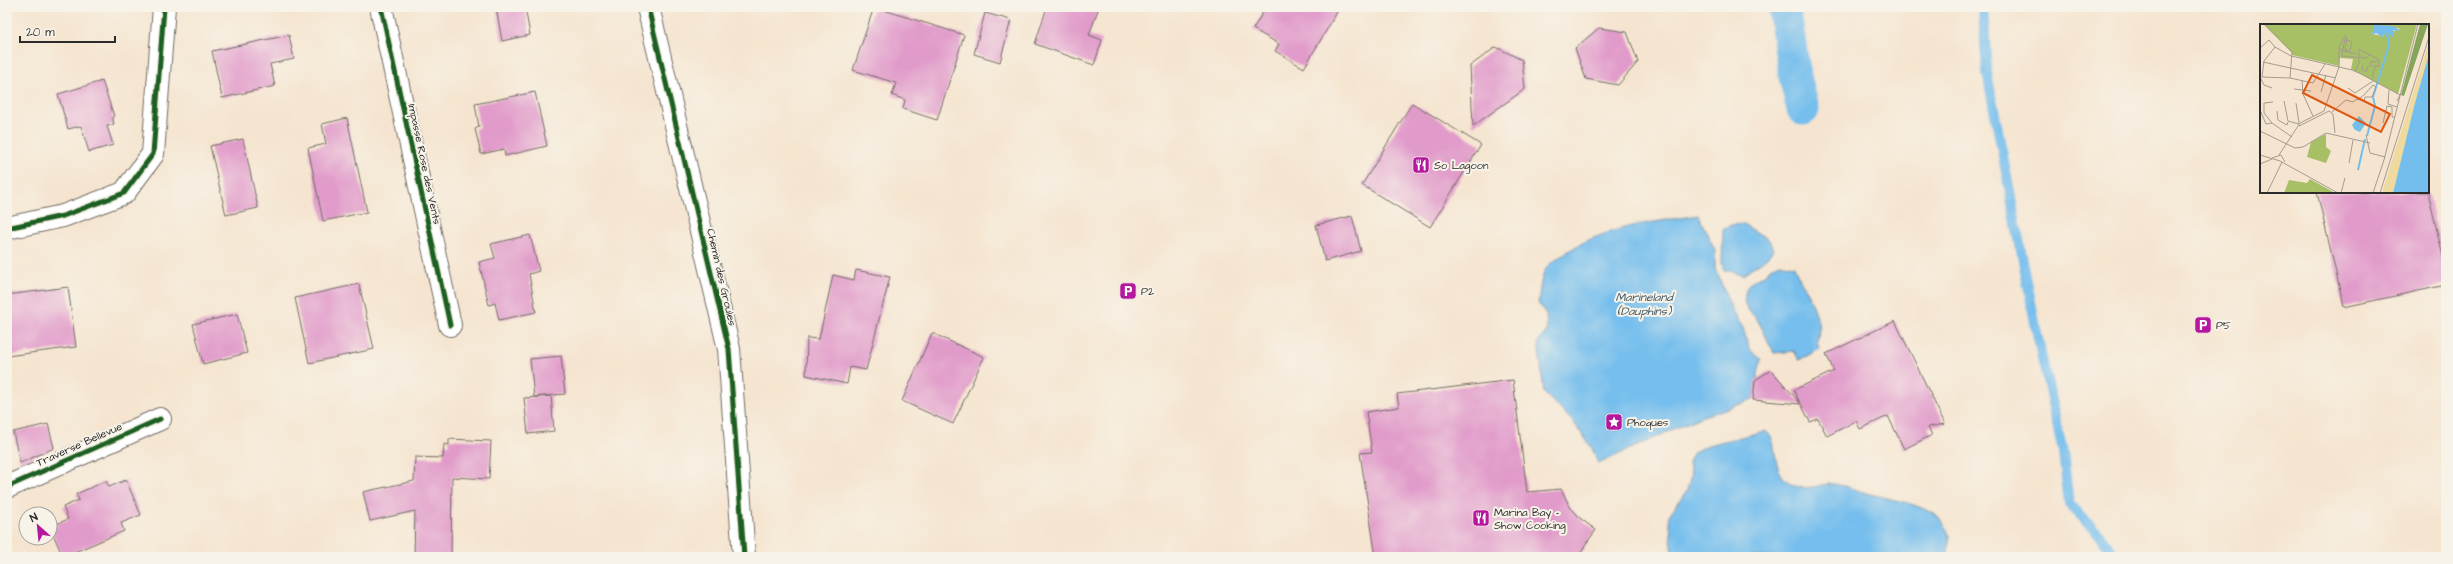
<svg xmlns="http://www.w3.org/2000/svg" width="2453" height="564" font-family="'Architects Daughter',sans-serif">
<style>
.water{fill:#74beed;stroke:#50748c}
.lines{fill:none;stroke-linecap:round;stroke-linejoin:round}
.stream{stroke:#74beed;stroke-width:10}
.canal{stroke:#74beed;stroke-width:33}
.building{fill:#e19bca}
.street-casing{stroke:#726c65;stroke-width:24}
.street{stroke:#fff;stroke-width:22}
.cycleway-casing{stroke:#f7f3e8;stroke-width:8}
.cycleway{stroke:#1b5e20;stroke-width:5}
.labels{text-anchor:middle;stroke-width:4;stroke-linejoin:round;paint-order:stroke}
.street-label{font-size:11px;fill:#2b2b2b;stroke:#f7f3e8}
.poi-label{font-size:11px;fill:#2b2b2b;stroke:#f7f3e8;text-anchor:start}
.water-label{font-size:12px;font-style:italic;fill:#415765;stroke:#f7f3e8}
.inset-river{fill:none;stroke:#74beed;stroke-width:2}
.inset-road{fill:none;stroke:#a49b8e;stroke-width:1}
.view{fill:#df570e;fill-opacity:0.15;stroke:#df570e;stroke-width:2}
.inset-edge{fill:none;stroke:#2b2b2b;stroke-width:2}
</style>
<rect width="100%" height="100%" fill="#f7f3e8"/>
<filter id="ink" filterUnits="userSpaceOnUse"><feTurbulence type="fractalNoise" baseFrequency=".025" numOctaves="2"/><feDisplacementMap in="SourceGraphic" scale="8" xChannelSelector="R" yChannelSelector="G"/><feConvolveMatrix kernelMatrix="1 2 1 2 8 2 1 2 1" color-interpolation-filters="sRGB"/></filter>
<filter id="wash" filterUnits="userSpaceOnUse"><feTurbulence type="fractalNoise" baseFrequency=".012" numOctaves="4" result="noise"/><feDisplacementMap in="SourceGraphic" scale="16" xChannelSelector="R" yChannelSelector="G"/><feGaussianBlur stdDeviation="0.9" result="paint"/><feColorMatrix in="noise" values="0 0 0 0 0 0 0 0 0 0 0 0 0 0 0 0 0 1.4 0 .05"/><feComposite in="paint" operator="in"/></filter>
<g filter="url(#wash)">
<rect width="100%" height="100%" fill="#f5e5d0"/>
<path class="water" d="M 1698,215 L 1715,250 L 1715,268 L 1733,312 L 1743,328 L 1749,349 L 1761,359 L 1753,400 L 1700,417 L 1598,464 L 1592,448 L 1574,423 L 1544,393 L 1538,342 L 1547,331 L 1546,314 L 1538,303 C 1540,293 1540,281 1544,273 C 1547,265 1557,258 1564,254 C 1604,226 1651,223 1698,215 Z
M 1743,224 L 1769,240 L 1773,250 C 1765,262 1753,265 1743,275 L 1724,270 L 1722,263 L 1723,230 L 1731,225 Z
M 1780,263 L 1794,266 C 1803,290 1825,315 1817,342 L 1820,349 L 1799,360 L 1794,351 L 1774,353 C 1768,342 1764,331 1758,321 C 1756,316 1750,314 1748,309 C 1740,292 1748,278 1766,275 L 1770,268 Z
M 1765,431 C 1782,441 1767,471 1793,485 C 1808,492 1820,483 1835,484 C 1847,486 1859,491 1870,494 C 1889,499 1911,502 1928,511 C 1936,515 1942,520 1946,527 C 1951,536 1949,548 1947,557 L 1673,557 L 1669,515 L 1687,490 L 1691,475 L 1689,462 L 1694,452 L 1708,445 Z"/>
<g class="lines">
<path class="stream" d="M 1983,7 L 1987,73 L 2041,354 L 2063,452 L 2069,504 L 2098,533 L 2116,557"/>
<path class="canal" d="M 1784,7 L 1795,77 L 1803,109"/>
</g>
<g id="blocks">
<path class="building" d="M 496,7 L 525,7 L 530,35 L 502,41 Z
M 874,7 L 964,35 L 937,120 L 903,109 L 905,100 L 892,95 L 896,83 L 853,70 Z
M 1047,7 L 1099,7 L 1089,35 L 1102,40 L 1094,65 L 1035,44 Z
M 1266,7 L 1340,7 L 1304,68 L 1275,51 L 1279,44 L 1253,29 Z
M 985,13 L 1011,20 L 1000,62 L 974,54 Z
M 1599,28 L 1627,32 L 1638,62 L 1618,85 L 1586,79 L 1575,48 Z
M 289,35 L 294,59 L 270,64 L 275,86 L 222,98 L 212,51 Z
M 1496,47 L 1522,60 L 1525,89 L 1473,126 L 1470,66 Z
M 102,81 L 114,116 L 112,117 L 114,124 L 107,126 L 113,145 L 89,152 L 81,126 L 68,129 L 58,94 Z
M 535,92 L 547,146 L 505,156 L 504,149 L 481,154 L 475,129 L 479,127 L 475,104 Z
M 1412,103 L 1481,145 L 1430,227 L 1362,185 Z
M 347,118 L 367,212 L 323,221 L 308,148 L 326,144 L 322,124 Z
M 243,139 L 258,208 L 226,215 L 210,146 Z
M 2317,192 L 2428,192 L 2446,270 L 2446,285 L 2344,307 Z
M 1352,216 L 1361,251 L 1325,261 L 1316,225 Z
M 530,235 L 539,271 L 529,274 L 536,312 L 499,320 L 495,303 L 489,305 L 479,262 L 495,258 L 491,244 Z
M 856,270 L 890,277 L 866,370 L 850,367 L 847,384 L 806,375 L 807,338 L 819,339 L 833,275 L 854,280 Z
M 359,284 L 374,349 L 309,363 L 295,298 Z
M 68,287 L 76,347 L 7,356 L 7,295 Z
M 237,314 L 247,353 L 203,364 L 193,324 Z
M 1895,321 L 1945,424 L 1928,427 L 1932,435 L 1904,449 L 1888,416 L 1860,429 L 1856,421 L 1827,436 L 1818,419 L 1810,422 L 1801,404 L 1753,400 L 1755,380 L 1771,370 L 1800,403 L 1794,390 L 1834,371 L 1826,354 Z
M 932,333 L 984,357 L 953,424 L 902,401 Z
M 561,356 L 565,394 L 534,397 L 530,359 Z
M 1513,380 L 1527,492 L 1561,489 L 1570,507 L 1581,519 L 1596,530 L 1585,545 L 1579,557 L 1376,557 L 1360,453 L 1372,452 L 1366,412 L 1399,407 L 1397,394 Z
M 551,396 L 554,431 L 528,434 L 524,398 Z
M 48,424 L 54,448 L 20,463 L 13,432 Z
M 449,439 L 491,441 L 489,479 L 452,477 L 451,557 L 414,557 L 415,511 L 370,521 L 363,492 L 414,481 L 415,457 L 443,458 L 444,444 L 449,445 Z
M 126,480 L 141,515 L 121,523 L 124,531 L 63,557 L 50,527 L 68,519 L 63,507 L 79,500 L 76,494 L 106,481 L 109,487 Z"/>
</g>
</g>
<g filter="url(#ink)">
<use href="#blocks" fill-opacity="0" stroke="#726c65" stroke-width="1"/>
<g class="lines">
<defs>
<path id="street" d="M 381,7 L 450,325
M 648,7 L 729,349 L 744,557
M 7,228 L 63,216 L 124,193 L 153,154 L 164,7
M 7,487 L 160,419"/>
</defs>
<use href="#street" class="street-casing"/>
<use href="#street" class="street"/>
<defs>
<path id="cycleway" d="M 381,7 L 450,325
M 648,7 L 729,349 L 744,557
M 7,228 L 63,216 L 124,193 L 153,154 L 164,7
M 7,487 L 160,419"/>
</defs>
<use href="#cycleway" class="cycleway-casing"/>
<use href="#cycleway" class="cycleway"/>
</g>
</g>
<defs>
<symbol id="restaurant-square" viewBox="-11 -11 22 22"><rect x="-9" y="-9" width="18" height="18" rx="4" fill="#b5179e" stroke="#f7f3e8"/><path d="M-5-6h1v4h1v-4h1v4h1v-4h1v5L-1.5 .5V6h-2V.5L-5-1ZM5-6V6H3V1.5H1.5Q1.5-4 5-6Z" fill="#fff"/></symbol>
<symbol id="parking-square" viewBox="-11 -11 22 22"><rect x="-9" y="-9" width="18" height="18" rx="4" fill="#b5179e" stroke="#f7f3e8"/><path d="M-3.5-5.5H1a3.5 3.5 0 0 1 0 7H-1V5.5H-3.5ZM-1-3.4V-.6H.8a1.4 1.4 0 0 0 0-2.8Z" fill="#fff"/></symbol>
<symbol id="sight-square" viewBox="-11 -11 22 22"><rect x="-9" y="-9" width="18" height="18" rx="4" fill="#b5179e" stroke="#f7f3e8"/><path d="M0-6L1.8-2.2L6-1.7L2.9 1.2L3.7 5.4L0 3.3L-3.7 5.4L-2.9 1.2L-6-1.7L-1.8-2.2Z" fill="#fff"/></symbol>
</defs>
<g fill-rule="evenodd">
<use href="#restaurant-square" x="1411" y="155" width="20" height="20"/>
<use href="#parking-square" x="1118" y="281" width="20" height="20"/>
<use href="#parking-square" x="2193" y="315" width="20" height="20"/>
<use href="#sight-square" x="1604" y="412" width="20" height="20"/>
<use href="#restaurant-square" x="1471" y="508" width="20" height="20"/>
</g>
<g class="labels">
<g class="street-label">
<text transform="translate(425 164) rotate(78)" y="4">Impasse Rose des Vents</text>
<text transform="translate(722 277) rotate(77)" y="4">Chemin des Groules</text>
<text transform="translate(79 444) rotate(-24)" y="4">Traverse Bellevue</text>
</g>
<g class="poi-label">
<text x="1434" y="169">So Lagoon</text>
<text x="1141" y="295">P2</text>
<text x="2216" y="329">P5</text>
<text x="1627" y="426">Phoques</text>
<text x="1494" y="516">Marina Bay -<tspan x="1494" dy="13">Show Cooking</tspan></text>
</g>
<g class="water-label">
<text x="1644" y="301">Marineland<tspan x="1644" dy="14">(Dauphins)</tspan></text>
</g>
</g>
<g transform="translate(2260 24)">
<rect width="169" height="169" fill="#f5e5d0"/>
<path d="M 3,0 L 157,0 L 138,70 L 91,45 L 93,35 L 80,34 L 79,42 L 32,31 L 32,29 ZM 123,2 L 132,3 L 141,5 L 124,9 L 124,12 L 112,10 L 114,5 ZM 66,110 L 66,123 L 71,127 L 66,139 L 47,133 L 51,118 ZM 50,155 L 75,169 L 24,169 L 29,156 L 47,159 Z" fill="#a7bf65" fill-rule="evenodd"/>
<path d="M 160,0 L 168,0 L 144,72 L 141,71 Z" fill="#85a65a"/>
<path d="M 169,18 L 169,30 L 133,169 L 122,169 Z" fill="#eeda9e"/>
<path d="M 114,1 L 133,2 L 141,7 L 133,6 L 133,13 L 125,8 L 123,13 L 116,9 L 112,11 ZM 169,30 L 169,169 L 133,169 L 155,79 ZM 99,92 L 106,99 L 100,108 L 95,106 L 92,101 Z" fill="#74beed"/>
<path class="inset-river" d="M 107,112 L 115,82 L 113,73 L 129,21 L 129,15 L 124,8M 98,146 L 105,115"/>
<path class="inset-road" d="M 5,0 L 32,28 L 30,54M 0,24 L 9,16 L 15,23M 79,25 L 90,27 L 92,18 L 85,15 L 83,25M 97,30 L 82,27 L 82,32 L 106,34 L 110,30M 3,38 L 76,54M 65,40 L 53,59 L 30,54 L 2,53 L 4,37 L 15,23 L 31,32 L 45,35 L 92,46 L 101,50 L 140,71 L 137,77M 103,41 L 102,46 L 106,48 L 108,42M 95,47 L 99,39 L 99,25 L 118,35 L 119,37 L 119,42 L 110,42 L 110,38 L 119,37M 0,53 L 4,61 L 12,64M 115,54 L 112,52 L 116,42M 42,56 L 43,70 L 53,92M 88,64 L 95,69 L 113,57M 34,65 L 51,67M 129,66 L 128,80 L 137,83M 61,68 L 66,51M 24,77 L 28,97 L 39,100M 13,78 L 4,79 L 4,89 L 12,99 L 32,113M 36,79 L 39,99M 0,86 L 6,100 L 12,99M 17,87 L 18,96 L 27,101 L 28,98M 72,88 L 86,76 L 93,78 L 97,75 L 100,74 L 104,71 L 113,61 L 116,63 L 112,73 L 105,73 L 104,77 L 97,75M 123,99 L 127,82 L 132,83 L 132,93 L 135,93M 39,102 L 69,87 L 73,90 L 75,109M 0,107 L 35,124 L 43,123 L 66,109 L 110,119M 106,111 L 110,129 L 125,133M 0,131 L 20,137 L 78,169M 19,131 L 40,99 L 64,87 L 79,43 L 79,23 L 85,12 L 87,14 L 85,26M 12,134 L 21,131 L 25,138M 89,139 L 93,116M 0,140 L 12,135M 7,169 L 22,138M 81,169 L 85,154M 113,169 L 124,136 L 158,0M 120,169 L 169,13"/>
<path class="view" d="M 52,51 L 130,90 L 121,108 L 43,69 Z"/>
<rect width="169" height="169" class="inset-edge"/>
</g>
<rect width="2453" height="564" fill="none" stroke="#f7f3e8" stroke-width="24"/>
<g transform="translate(38 526) rotate(333)"><circle r="19" fill="#f7f3e8" stroke="#a5a39c"/>
<path d="M0-3L7 15L0 10L-7 15Z" fill="#b5179e"/>
<text y="-6" font-size="11" font-weight="bold" text-anchor="middle" fill="#2b2b2b">N</text>
</g>
<path d="M20 36v6h95v-6" fill="none" stroke="#2b2b2b" stroke-width="2"/>
<text x="26" y="36" font-size="12" fill="#2b2b2b" stroke="#f7f3e8" stroke-width="3" paint-order="stroke">20 m</text>
</svg>
